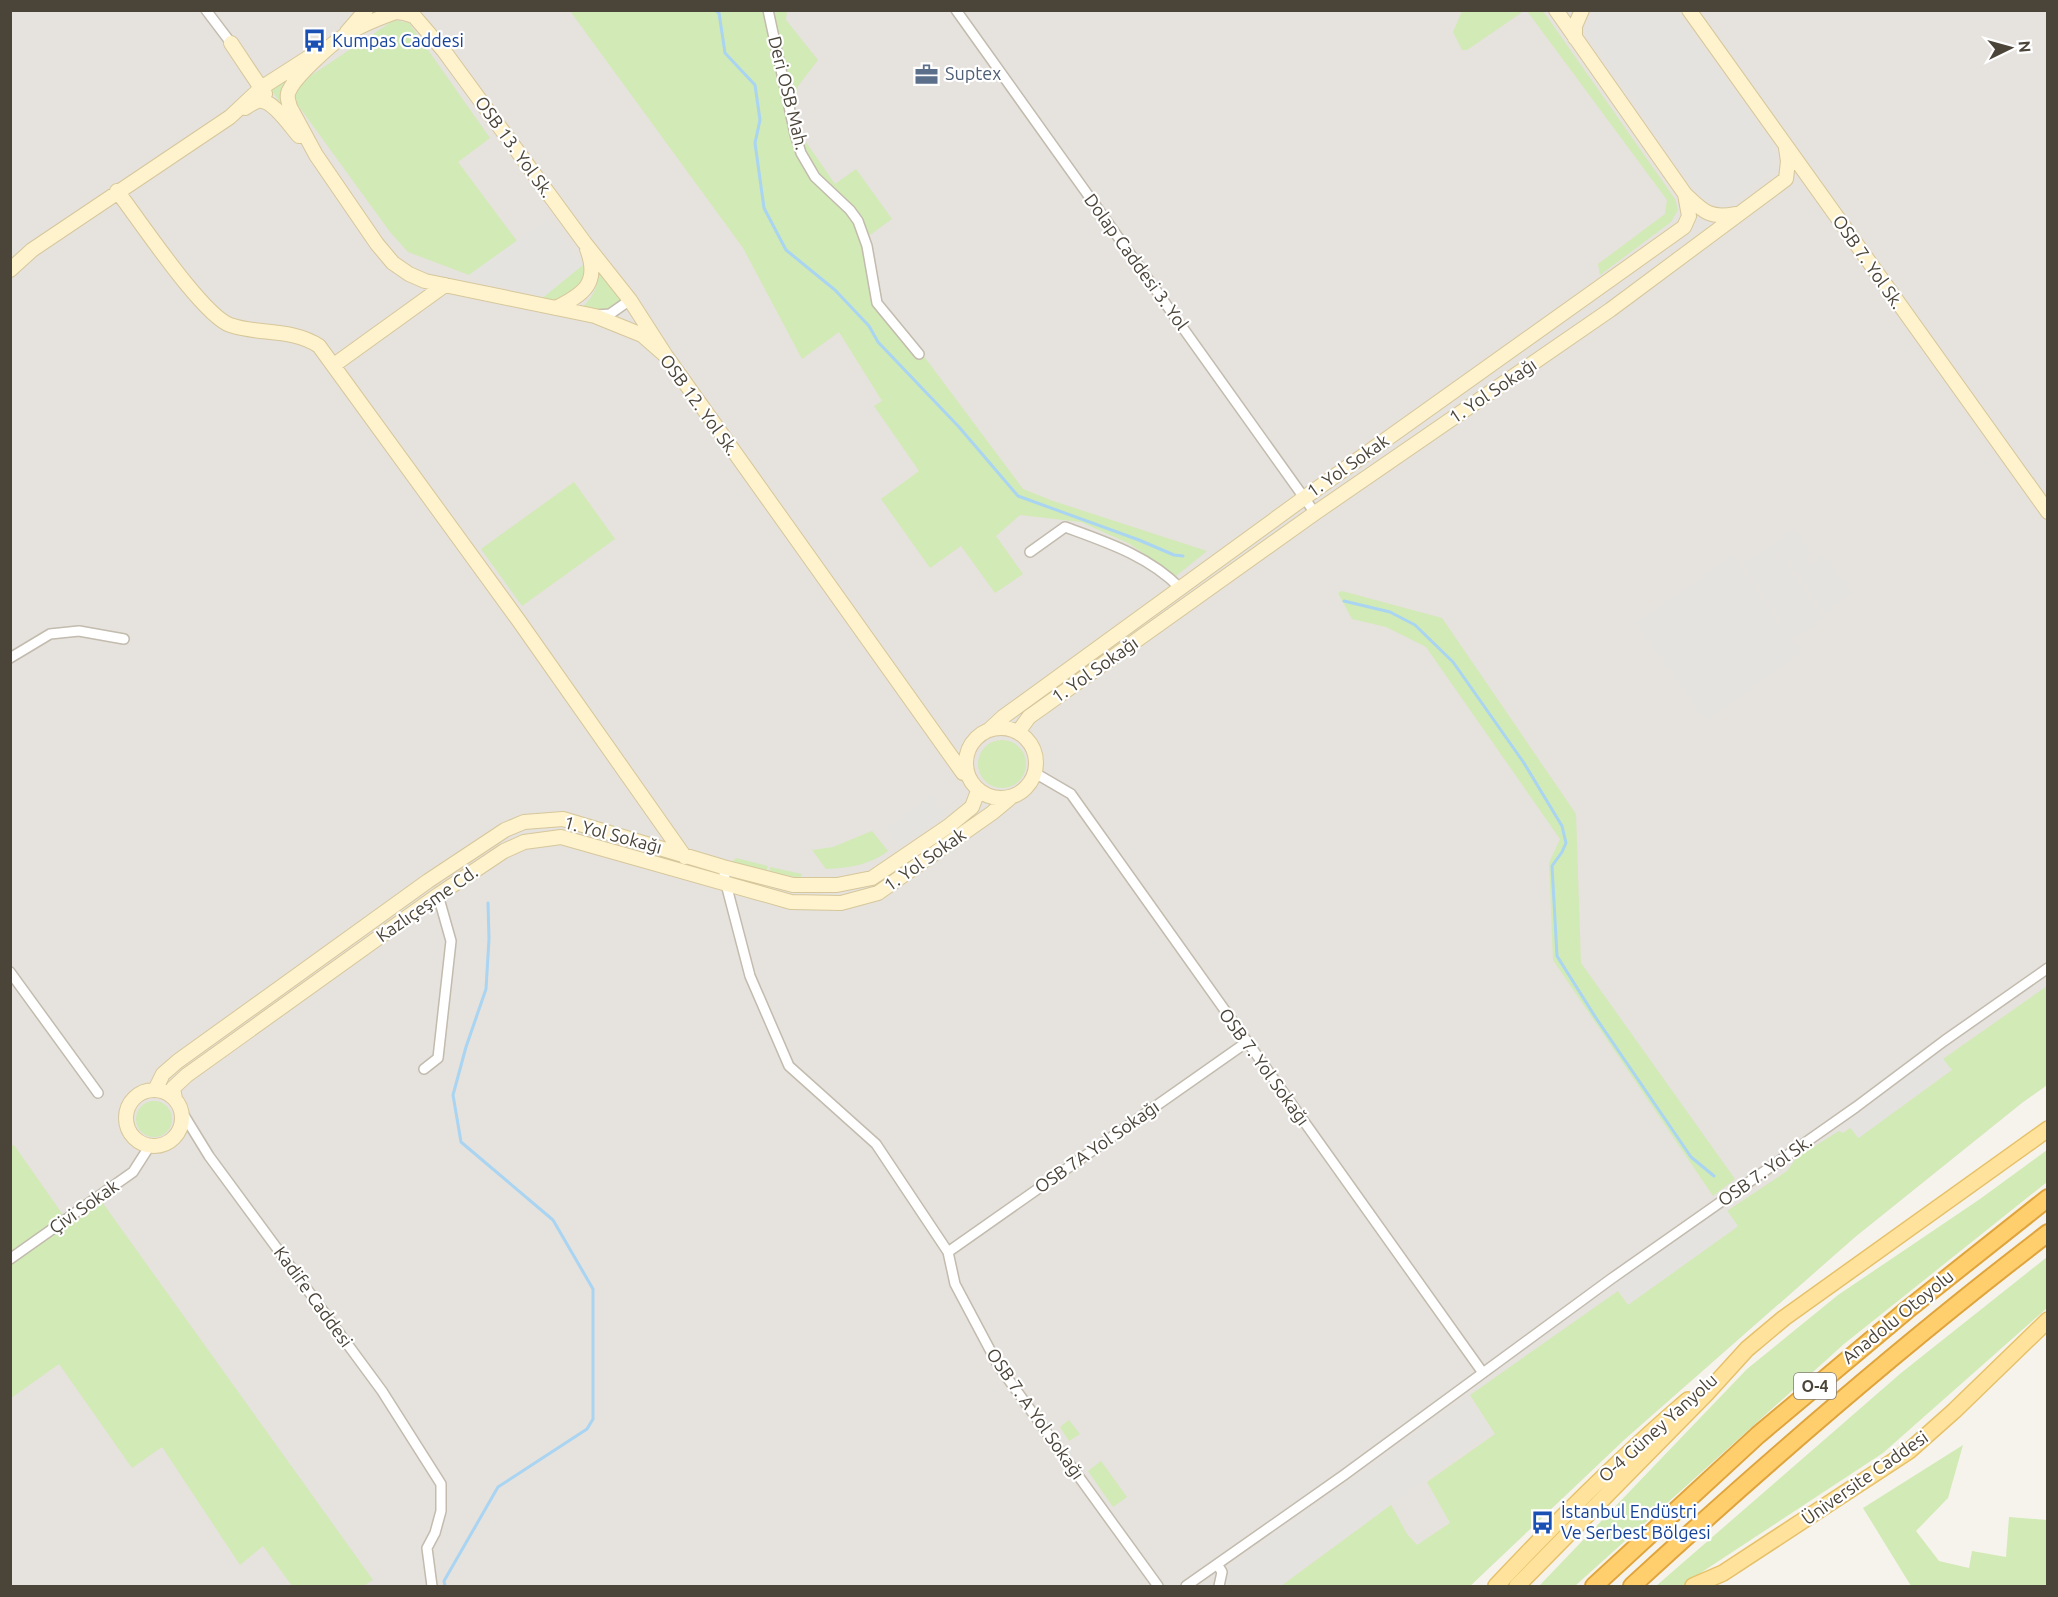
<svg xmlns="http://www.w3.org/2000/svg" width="2058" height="1597" font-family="Ubuntu,sans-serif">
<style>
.industrial{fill:#e6e2dd}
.green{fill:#d2eab5}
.parking{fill:#e5e3e0}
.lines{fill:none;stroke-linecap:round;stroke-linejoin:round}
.stream{stroke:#a9d4f2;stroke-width:3}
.street-casing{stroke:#c2bbae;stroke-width:12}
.secondary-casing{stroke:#d6c79b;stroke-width:16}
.primary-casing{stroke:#e6c16a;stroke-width:18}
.highway-casing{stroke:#e0a43c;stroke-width:20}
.street{stroke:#fff;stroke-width:9}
.secondary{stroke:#fff3cd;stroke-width:14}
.primary{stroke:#ffe39c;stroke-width:15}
.highway{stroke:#ffcf6e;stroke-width:16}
.labels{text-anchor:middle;stroke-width:4.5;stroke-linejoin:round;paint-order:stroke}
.shield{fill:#fff;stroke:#817c74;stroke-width:1.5}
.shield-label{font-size:16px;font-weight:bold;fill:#4b4439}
.transit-label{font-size:18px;fill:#164399;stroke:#fff;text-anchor:start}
.service-label{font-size:18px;fill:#4e5e75;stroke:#fff;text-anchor:start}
.street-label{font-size:18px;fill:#4b4439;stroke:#fff}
</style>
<rect width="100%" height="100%" fill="#f6f3ec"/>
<path class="industrial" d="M 11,11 L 2047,11 L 2047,1085 L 2023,1102 L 1855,1237 L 1625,1439 L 1470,1586 L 11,1586 Z"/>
<path class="green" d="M 570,11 L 787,11 L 786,20 L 818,60 L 798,86 L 792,122 L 835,184 L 856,169 L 892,219 L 867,237 L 877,296 L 911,339 L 1023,489 L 1053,501 L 1207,551 L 1176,576 L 1130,544 L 1081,522 L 1020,515 L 996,536 L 1023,574 L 995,593 L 961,546 L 930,568 L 881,499 L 919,471 L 874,406 L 882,401 L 839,332 L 802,359 L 743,248 Z
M 1462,11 L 1462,10 L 1524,11 L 1467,50 L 1462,50 L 1453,32 Z
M 1527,11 L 1543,11 L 1675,199 L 1678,210 L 1671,222 L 1600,275 L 1598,264 L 1665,214 L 1667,200 Z
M 394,20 L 409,23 L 490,138 L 458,162 L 517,241 L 469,275 L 408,252 L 390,232 L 295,101 L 294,87 Z
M 301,67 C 285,83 279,84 284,108 L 270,88 Z
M 584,264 L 586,274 L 582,286 L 559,301 L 541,299 Z
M 600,268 L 622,300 L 612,310 L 591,310 L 582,308 C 595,295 598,285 600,268 Z
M 574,482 L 615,539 L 522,606 L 481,549 Z
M 1342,591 L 1442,618 L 1576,814 L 1581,963 L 1735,1179 L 1713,1196 L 1553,960 L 1549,863 L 1560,839 L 1426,647 L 1386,627 L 1352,619 L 1338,593 Z
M978 764a24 24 0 1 1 48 0a24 24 0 1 1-48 0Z
M 872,831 L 888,851 C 870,865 849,868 826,869 L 812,850 L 833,847 Z
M 736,858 L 768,866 L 766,871 L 732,862 Z
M 770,867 L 802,874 L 800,878 L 770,872 Z
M 2047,986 L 2047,1085 L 2023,1102 L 1855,1237 L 1625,1439 L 1470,1586 L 1281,1586 L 1391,1505 L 1407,1534 L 1417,1545 L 1450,1523 L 1427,1482 L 1495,1434 L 1470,1395 L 1618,1291 L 1628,1305 L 1737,1227 L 1727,1211 L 1787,1171 L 1797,1157 L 1839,1131 L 1843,1133 L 1850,1128 L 1860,1137 L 1952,1070 L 1943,1059 Z
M136 1119a18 18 0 1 1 36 0a18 18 0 1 1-36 0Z
M 14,1145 L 70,1225 L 102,1202 L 373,1580 L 363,1586 L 292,1586 L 263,1546 L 240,1565 L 162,1447 L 132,1468 L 59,1364 L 11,1398 L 10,1147 Z
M 2047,1150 L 2047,1182 L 1844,1344 L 1575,1586 L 1539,1586 L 1747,1369 L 1838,1295 L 1980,1199 Z
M 2047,1257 L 2047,1308 L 1883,1453 L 1699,1574 L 1685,1586 L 1656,1586 L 1901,1373 Z
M 1069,1420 L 1080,1434 L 1069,1441 L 1060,1427 Z
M 1963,1445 L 1948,1498 L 1916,1531 L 1939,1561 L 1969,1568 L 1972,1551 L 2006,1557 L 2009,1517 L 2047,1520 L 2047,1586 L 1911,1586 L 1863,1508 Z
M 1101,1461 L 1127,1497 L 1113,1507 L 1088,1471 Z"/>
<path class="parking" d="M 1597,10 L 1676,11 L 1775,150 L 1773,171 L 1724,206 L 1700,197 L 1588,32 L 1593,13 Z
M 547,219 L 584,264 L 541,299 L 469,275 Z
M 1793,528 L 1811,552 L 1806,556 L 1811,564 L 1824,555 L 1852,593 L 1824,613 L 1773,543 Z
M 1771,544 L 1823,618 L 1794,639 L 1742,564 Z
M 1733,554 L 1801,653 L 1706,721 L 1636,623 Z
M 931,795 L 945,815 L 901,847 L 887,828 Z
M 1939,1053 L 1951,1070 L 1858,1138 L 1847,1123 Z
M 1721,1202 L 1738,1226 L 1630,1303 L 1611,1279 Z
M 1467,1397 L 1491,1431 L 1279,1586 L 1219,1586 L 1222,1572 L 1382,1459 Z"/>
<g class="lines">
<path class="stream" d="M 715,10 L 719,13 L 725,53 L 755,85 L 760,120 L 755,143 L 764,208 L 786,250 L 835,290 L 869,326 L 878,342 L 959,427 L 1018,496 L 1139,540 L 1174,555 L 1183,556
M 1344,601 L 1390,612 L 1415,625 L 1453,662 L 1524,763 L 1562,826 L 1566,843 L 1562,852 L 1552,866 L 1557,956 L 1596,1018 L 1691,1157 L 1714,1176
M 445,1586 L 444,1581 L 498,1487 L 587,1429 L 593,1419 L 593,1289 L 553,1220 L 461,1142 L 453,1095 L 466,1047 L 486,989 L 489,939 L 488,903"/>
<defs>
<path id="street" d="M 206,10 L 231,43
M 768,10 L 795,134 L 801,153 L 815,177 L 850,210 L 858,221 L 867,246 L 877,303 L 919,354
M 956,10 L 1315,513
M 597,315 L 610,314 L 630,300
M 1030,552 L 1065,527 C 1106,542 1149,556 1180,588
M 10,658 L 50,634 L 79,631 L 124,639
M 1035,773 L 1071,794 L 1483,1373
M 723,867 L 726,884 L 750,976 L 789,1066 L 876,1144 L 948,1252 L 955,1284 L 998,1365 L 1158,1586
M 10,972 L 98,1093
M 424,1069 L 438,1058 L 451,941 L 438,895
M 182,1112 L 209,1156 L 382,1391 L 441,1484 L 441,1511 L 435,1533 L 427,1548 L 432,1586
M 948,1252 L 1247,1042
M 10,1259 L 133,1172 L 149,1147
M 1217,1564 L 1222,1572 L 1219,1586
M 1186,1586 L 1344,1475 L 1611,1279 L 1856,1107 L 1944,1041 L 2048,968"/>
<path id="secondary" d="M 1556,10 L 1685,194 C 1703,211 1709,219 1735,214
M 1689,10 L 2048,512
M 347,32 L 366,10
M 1575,38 L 1575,26 L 1582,10
M 231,43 L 265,94
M 245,108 C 248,106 254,102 258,101 C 272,98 290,126 299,136
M 117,191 C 138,218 202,315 230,325 C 259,335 292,328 319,346 L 519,621 L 685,857
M 10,270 L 32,250 L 230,117 L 261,88 L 314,54
M 556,308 C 584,294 600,283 587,249
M 666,356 L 630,300 L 584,242 L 444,51 L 414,16 L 404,13 L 396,12 C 379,18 359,26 344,36 C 331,44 296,76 290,89 C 286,95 288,100 290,107 L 316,155 L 377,244 L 393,263 L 409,274 L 425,281 L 595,316 L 642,335 L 666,356 L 963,773 L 967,773
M 334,365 L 445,285
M966 763a35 35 0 1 1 70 0a35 35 0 1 1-70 0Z
M 989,730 L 1003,717 L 1304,498 L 1684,227 L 1689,216 L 1685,194
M 1018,732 L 1029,717 L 1315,513 L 1610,310 L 1786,179 L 1788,161 L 1786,148
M126 1118a28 28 0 1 1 56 0a28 28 0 1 1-56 0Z
M 155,1090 L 163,1074 L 178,1061 L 428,881 L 505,830 L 524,822 L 563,819 L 723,867 L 793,885 L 837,885 L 872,878 L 900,859 L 950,825 L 972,807 L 978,791
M 175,1099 L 173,1088 L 187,1075 L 438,895 L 504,851 L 524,842 L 561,837 L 791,902 L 841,903 L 878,893 L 992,813 L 1010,798"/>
<path id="primary" d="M 1496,1586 C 1557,1521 1620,1458 1688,1400
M 1517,1586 L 1706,1394 L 1747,1349 L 1784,1318 L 2048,1129
M 1693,1586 L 1723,1573 L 1909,1451 L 1954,1411 L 2048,1320"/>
<path id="highway" d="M 1594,1586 L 1758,1435 L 1907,1310 L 2048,1198
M 1632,1586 C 1766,1463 1903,1344 2048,1233"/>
</defs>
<use href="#street" class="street-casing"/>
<use href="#secondary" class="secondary-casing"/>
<use href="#primary" class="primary-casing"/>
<use href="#highway" class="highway-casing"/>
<use href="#street" class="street"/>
<use href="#secondary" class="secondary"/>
<use href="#primary" class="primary"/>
<use href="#highway" class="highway"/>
</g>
<defs>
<symbol id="bus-bare" viewBox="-9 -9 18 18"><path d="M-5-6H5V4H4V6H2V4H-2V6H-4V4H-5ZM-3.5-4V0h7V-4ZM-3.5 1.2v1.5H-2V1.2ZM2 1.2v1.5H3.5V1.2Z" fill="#1a4fb4" stroke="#fff" stroke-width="2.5" paint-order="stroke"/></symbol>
<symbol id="office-bare" viewBox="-9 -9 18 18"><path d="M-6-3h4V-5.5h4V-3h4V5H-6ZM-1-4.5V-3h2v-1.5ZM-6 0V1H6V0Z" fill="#5c6f8a" stroke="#fff" stroke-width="2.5" paint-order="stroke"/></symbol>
</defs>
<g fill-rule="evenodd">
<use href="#bus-bare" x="298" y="24" width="33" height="33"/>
<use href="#office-bare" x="910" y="58" width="33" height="33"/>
<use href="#bus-bare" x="1526" y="1506" width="33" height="33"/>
</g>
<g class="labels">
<rect class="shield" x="1794" y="1373" width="42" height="26" rx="4.5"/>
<g class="shield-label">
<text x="1815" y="1392">O-4</text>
</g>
<g class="transit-label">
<text x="332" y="47">Kumpas Caddesi</text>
<text x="1561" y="1518">İstanbul Endüstri<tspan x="1561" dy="21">Ve Serbest Bölgesi</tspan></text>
</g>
<g class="service-label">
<text x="945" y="80">Suptex</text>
</g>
<g class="street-label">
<text transform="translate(788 93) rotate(76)" y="6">Deri OSB Mah.</text>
<text transform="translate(514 147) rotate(54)" y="6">OSB 13. Yol Sk.</text>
<text transform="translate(1136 262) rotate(54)" y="6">Dolap Caddesi 3. Yol</text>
<text transform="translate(1868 262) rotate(55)" y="6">OSB 7. Yol Sk.</text>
<text transform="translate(1493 391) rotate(-34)" y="6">1. Yol Sokağı</text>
<text transform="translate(699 405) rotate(54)" y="6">OSB 12. Yol Sk.</text>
<text transform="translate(1348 466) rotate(-35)" y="6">1. Yol Sokak</text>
<text transform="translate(1095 670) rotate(-35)" y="6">1. Yol Sokağı</text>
<text transform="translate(613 835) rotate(15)" y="6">1. Yol Sokağı</text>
<text transform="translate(925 860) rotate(-35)" y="6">1. Yol Sokak</text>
<text transform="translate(427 904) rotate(-35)" y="6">Kazlıçeşme Cd.</text>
<text transform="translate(1264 1067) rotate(54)" y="6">OSB 7. Yol Sokağı</text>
<text transform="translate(1097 1147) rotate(-35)" y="6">OSB 7A Yol Sokağı</text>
<text transform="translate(1765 1171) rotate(-35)" y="6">OSB 7. Yol Sk.</text>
<text transform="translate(84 1207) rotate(-35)" y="6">Çivi Sokak</text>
<text transform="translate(313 1297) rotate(54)" y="6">Kadife Caddesi</text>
<text transform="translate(1898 1317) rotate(-39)" y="6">Anadolu Otoyolu</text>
<text transform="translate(1035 1414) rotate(55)" y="6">OSB 7. A Yol Sokağı</text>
<text transform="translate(1658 1428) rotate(-42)" y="6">O-4 Güney Yanyolu</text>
<text transform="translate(1865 1478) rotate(-35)" y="6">Üniversite Caddesi</text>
</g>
</g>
<rect width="2058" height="1597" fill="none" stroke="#4b4439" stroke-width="24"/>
<g transform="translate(2010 48) rotate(85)" stroke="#ffffff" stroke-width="4.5" paint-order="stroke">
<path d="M0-4.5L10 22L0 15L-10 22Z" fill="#4b4439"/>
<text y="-9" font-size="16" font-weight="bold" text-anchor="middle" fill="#4b4439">N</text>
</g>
</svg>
